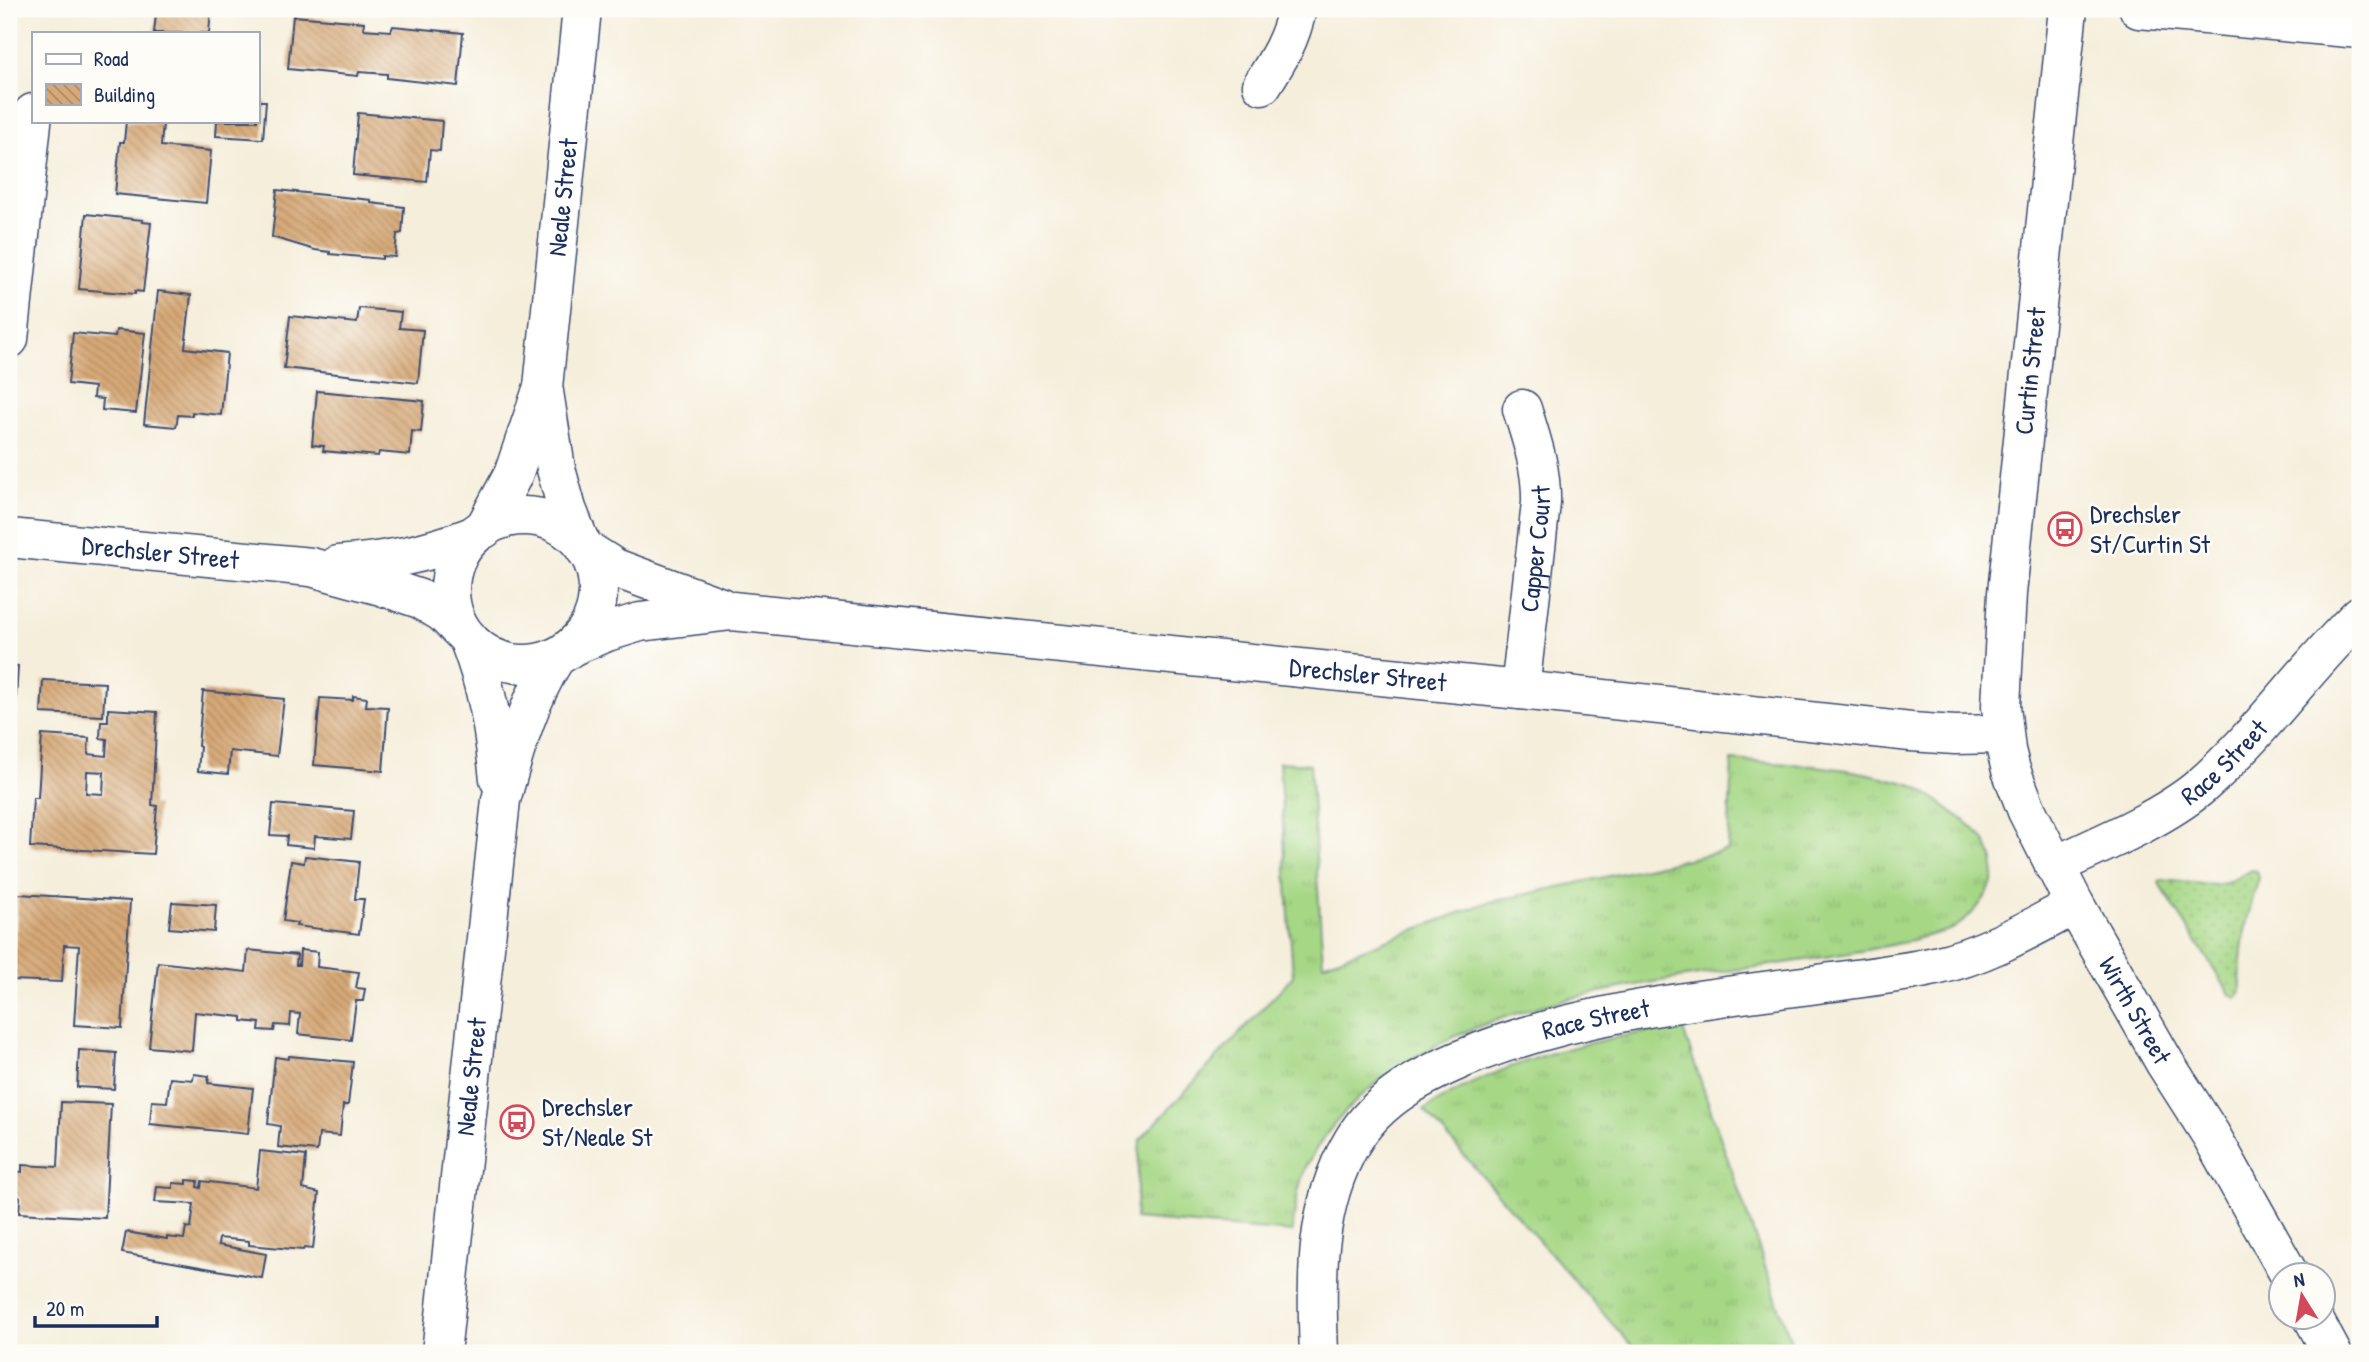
<svg xmlns="http://www.w3.org/2000/svg" width="2369" height="1362" font-family="'Patrick Hand',sans-serif">
<style>
.grass{fill:url(#grass-tufts);stroke:#608372;stroke-width:2}
.garden{fill:url(#garden-dots);stroke:#608372;stroke-width:2}
.building{fill:url(#building-back-hatch);fill-rule:evenodd}
.lines{fill:none;stroke-linecap:round;stroke-linejoin:round}
.minor-casing{stroke:#3c4c71;stroke-width:41}
.minor{stroke:#fff;stroke-width:38}
.labels{text-anchor:middle;stroke-width:5;stroke-linejoin:round;paint-order:stroke}
.street-label{font-size:26px;fill:#1b2f5e;stroke:#fdfcf7}
.poi-label{font-size:26px;fill:#1b2f5e;stroke:#fdfcf7;text-anchor:start}
</style>
<defs>
<pattern id="grass-tufts" width="24" height="20" patternUnits="userSpaceOnUse" patternTransform="scale(1.75)"><rect width="24" height="20" fill="#a6d785"/><path d="M3 7l-1-3M5 7V3M7 7l1-3M15 17l-1-3M17 17v-4M19 17l1-3" fill="none" stroke="#8eb975"/></pattern>
<pattern id="garden-dots" width="8" height="8" patternUnits="userSpaceOnUse" patternTransform="scale(1.75)"><rect width="8" height="8" fill="#a6d785"/><path d="M2 2h.1M6 6h.1" fill="none" stroke="#8eb975" stroke-width="1.8" stroke-linecap="round"/></pattern>
<pattern id="building-back-hatch" width="6" height="6" patternUnits="userSpaceOnUse" patternTransform="scale(1.75)"><rect width="6" height="6" fill="#d7a977"/><path d="M-1 5l2 2M0 0l6 6M5-1l2 2" fill="none" stroke="#ae8a65"/></pattern>
</defs>
<rect width="100%" height="100%" fill="#fdfcf7"/>
<filter id="ink" filterUnits="userSpaceOnUse"><feTurbulence type="fractalNoise" baseFrequency=".0143" numOctaves="2"/><feDisplacementMap in="SourceGraphic" scale="14" xChannelSelector="R" yChannelSelector="G"/><feConvolveMatrix kernelMatrix="1 2 1 2 8 2 1 2 1" color-interpolation-filters="sRGB"/></filter>
<filter id="wash" filterUnits="userSpaceOnUse"><feTurbulence type="fractalNoise" baseFrequency=".00686" numOctaves="4" result="noise"/><feDisplacementMap in="SourceGraphic" scale="28" xChannelSelector="R" yChannelSelector="G"/><feGaussianBlur stdDeviation="1.57" result="paint"/><feColorMatrix in="noise" values="0 0 0 0 0 0 0 0 0 0 0 0 0 0 0 0 0 1.4 0 .05"/><feComposite in="paint" operator="in"/></filter>
<g filter="url(#wash)">
<rect width="100%" height="100%" fill="#f5eedb"/>
<path class="grass" d="M 1732,760 C 1782,764 1833,765 1882,777 C 1891,780 1902,781 1910,784 C 1925,791 1941,803 1954,813 C 1976,830 1985,833 1993,861 C 1999,887 1974,915 1954,928 C 1946,932 1935,934 1926,936 C 1889,947 1850,953 1812,959 C 1648,984 1403,998 1310,1159 C 1298,1180 1295,1208 1292,1232 L 1135,1219 L 1140,1140 L 1293,976 L 1279,762 L 1310,764 L 1323,964 L 1486,903 L 1728,850 Z
M 1682,1027 L 1795,1353 L 1638,1353 L 1424,1110 C 1439,1101 1454,1091 1471,1084 C 1537,1052 1609,1036 1682,1027 Z"/>
<path class="garden" d="M 2252,870 L 2257,871 L 2259,878 C 2247,915 2238,952 2241,991 L 2237,998 L 2230,994 L 2159,883 L 2161,880 L 2213,885 L 2227,883 Z"/>
<g id="blocks">
<path class="building" d="M 123,9 L 211,9 L 209,33 L 154,33 L 156,14 L 123,11 Z
M 293,16 L 364,22 L 363,29 L 391,31 L 393,26 L 463,33 L 458,86 L 387,78 L 387,74 L 359,72 L 358,76 L 288,69 Z
M 257,101 L 266,101 L 263,139 L 216,136 L 217,121 L 257,121 Z
M 358,113 L 442,121 L 440,151 L 430,150 L 427,182 L 353,175 Z
M 126,121 L 163,123 L 161,146 L 211,151 L 206,203 L 115,194 L 120,142 L 124,142 Z
M 277,190 L 371,200 L 371,203 L 404,207 L 402,233 L 397,234 L 395,257 L 382,256 L 382,259 L 330,254 L 330,252 L 315,250 L 272,237 Z
M 86,214 L 143,220 L 142,222 L 151,223 L 143,292 L 135,291 L 135,294 L 79,289 Z
M 158,291 L 191,295 L 185,348 L 227,353 L 221,415 L 192,412 L 192,416 L 178,415 L 176,427 L 144,424 Z
M 359,308 L 401,312 L 399,328 L 423,330 L 418,383 L 284,368 L 290,316 L 357,323 Z
M 116,330 L 145,333 L 136,413 L 102,410 L 103,399 L 93,398 L 94,387 L 68,384 L 73,333 L 115,337 Z
M 317,391 L 424,401 L 421,432 L 412,431 L 410,455 L 379,452 L 378,456 L 323,451 L 324,446 L 312,445 Z
M 9,665 L 18,666 L 15,716 L 9,716 Z
M 43,680 L 105,683 L 103,716 L 41,713 Z
M 203,691 L 284,699 L 277,756 L 230,751 L 228,774 L 198,771 L 200,747 L 198,746 Z
M 353,696 L 367,698 L 366,706 L 388,707 L 383,771 L 314,765 L 320,698 L 353,700 Z
M 108,709 L 157,712 L 152,805 L 157,806 L 153,854 L 30,847 L 33,798 L 38,798 L 42,735 L 89,738 L 88,754 L 106,756 L 107,739 L 100,738 L 101,721 L 108,721 ZM 87,771 L 104,772 L 103,794 L 86,793 Z
M 273,804 L 354,811 L 351,839 L 315,836 L 314,848 L 286,845 L 287,836 L 270,835 Z
M 305,856 L 359,862 L 355,899 L 364,899 L 359,934 L 296,926 L 297,923 L 283,921 L 291,861 L 304,863 Z
M 18,894 L 130,901 L 122,1028 L 74,1025 L 79,946 L 64,945 L 62,982 L 13,980 Z
M 172,902 L 216,905 L 214,932 L 169,928 Z
M 248,950 L 297,955 L 296,965 L 299,965 L 300,950 L 318,952 L 317,967 L 359,972 L 356,988 L 365,989 L 363,1001 L 356,1001 L 351,1040 L 298,1034 L 300,1014 L 291,1013 L 290,1026 L 275,1025 L 274,1031 L 259,1030 L 260,1023 L 242,1021 L 242,1017 L 195,1012 L 192,1051 L 149,1047 L 158,962 L 246,972 Z
M 79,1050 L 116,1053 L 114,1089 L 77,1087 Z
M 289,1056 L 353,1062 L 348,1105 L 343,1105 L 340,1136 L 319,1134 L 317,1151 L 278,1147 L 280,1126 L 268,1124 L 275,1057 L 288,1059 Z
M 194,1074 L 209,1076 L 208,1083 L 253,1088 L 248,1134 L 150,1124 L 152,1101 L 167,1102 L 170,1078 L 193,1080 Z
M 61,1102 L 111,1104 L 105,1218 L 19,1213 L 20,1197 L 9,1196 L 9,1147 L 13,1148 L 11,1171 L 22,1172 L 22,1165 L 58,1167 Z
M 260,1151 L 306,1156 L 303,1189 L 319,1193 L 313,1249 L 304,1248 L 303,1250 L 249,1245 L 249,1241 L 219,1238 L 218,1245 L 266,1254 L 262,1278 L 122,1253 L 126,1232 L 167,1239 L 167,1237 L 184,1239 L 186,1227 L 191,1228 L 194,1204 L 155,1202 L 157,1187 L 173,1188 L 173,1183 L 187,1184 L 187,1180 L 198,1181 L 197,1187 L 201,1188 L 202,1181 L 256,1188 Z"/>
</g>
</g>
<g filter="url(#ink)">
<use href="#blocks" fill-opacity="0" stroke="#3c4c71" stroke-width="2"/>
<g class="lines">
<defs>
<g id="minor">
<path id="s1" d="M 2068,9 L 2007,593 L 2001,706 L 2006,750 L 2011,770 L 2027,811 L 2075,905 L 2165,1063 L 2211,1135 L 2289,1274"/>
<path d="M 2139,9 L 2360,29"/>
<path d="M 1262,85 C 1278,60 1291,39 1297,9"/>
<path d="M 9,339 L 33,113"/>
<path d="M 544,392 L 556,469 L 567,509 L 580,542"/>
<circle cx="524" cy="590" r="74"/>
<path id="s2" d="M 484,529 L 513,475 L 543,387 L 582,9"/>
<path id="s3" d="M 9,538 L 311,567 L 381,586 L 420,599 L 443,613 L 463,633"/>
<path d="M 585,549 L 615,568 L 721,607"/>
<path d="M 338,565 C 387,561 426,554 473,536"/>
<path d="M 468,638 C 488,689 493,725 499,779"/>
<path id="s4" d="M 573,646 L 607,632 L 640,622 L 732,611 L 1520,690 L 1911,732 L 1955,735 L 2003,734"/>
<path id="s5" d="M 1520,690 L 1541,503 C 1542,469 1532,441 1522,409"/>
<path id="s6" d="M 2054,866 C 2099,845 2162,819 2200,787 C 2259,736 2304,669 2360,615"/>
<path d="M 2312,1316 L 2332,1353"/>
<path id="s7" d="M 441,1353 L 501,800 C 515,750 528,701 556,657"/>
<path id="s8" d="M 1319,1353 C 1316,1282 1314,1206 1352,1142 C 1378,1097 1427,1073 1474,1054 C 1586,1010 1707,999 1825,983 C 1862,978 1899,974 1935,966 C 1985,955 2030,929 2075,905"/>
</g>
</defs>
<use href="#minor" class="minor-casing"/>
<use href="#minor" class="minor"/>
</g>
</g>
<defs>
<symbol id="bus-ring" viewBox="-11 -11 22 22"><circle r="9.5" fill="#fdfcf7" stroke="#d1495b" stroke-width="1.5"/><path d="M-5-6H5V4H4V6H2V4H-2V6H-4V4H-5ZM-3.5-4V0h7V-4ZM-3.5 1.2v1.5H-2V1.2ZM2 1.2v1.5H3.5V1.2Z" fill="#d1495b"/></symbol>
</defs>
<g fill-rule="evenodd">
<use href="#bus-ring" x="2046" y="510" width="38" height="38"/>
<use href="#bus-ring" x="498" y="1103" width="38" height="38"/>
</g>
<g class="labels">
<g class="street-label">
<text dy="9" stroke="none"><textPath href="#s2" startOffset="345">Neale Street</textPath></text>
<text transform="translate(2030 371) rotate(-84)" y="9">Curtin Street</text>
<text dy="9" stroke="none"><textPath href="#s5" startOffset="142">Capper Court</textPath></text>
<text dy="9" stroke="none"><textPath href="#s3" startOffset="152">Drechsler Street</textPath></text>
<text dy="9" stroke="none"><textPath href="#s4" startOffset="803">Drechsler Street</textPath></text>
<text dy="9" stroke="none"><textPath href="#s6" startOffset="201">Race Street</textPath></text>
<text dy="9" stroke="none"><textPath href="#s1" startOffset="1036">Wirth Street</textPath></text>
<text dy="9" stroke="none"><textPath href="#s8" startOffset="497">Race Street</textPath></text>
<text dy="9" stroke="none"><textPath href="#s7" startOffset="278">Neale Street</textPath></text>
</g>
<g class="poi-label">
<text x="2090" y="523">Drechsler<tspan x="2090" dy="30">St/Curtin St</tspan></text>
<text x="542" y="1116">Drechsler<tspan x="542" dy="30">St/Neale St</tspan></text>
</g>
</g>
<rect width="2369" height="1362" fill="none" stroke="#fdfcf7" stroke-width="35"/>
<rect x="32" y="32" width="228" height="91" fill="#fdfcf7" stroke="#a3aaba" stroke-width="2"/>
<rect x="46" y="54" width="35" height="10" fill="#ffffff" stroke="#a3aaba" stroke-width="2"/>
<text x="94" y="66" font-size="21" fill="#1b2f5e">Road</text>
<rect x="46" y="84" width="35" height="21" fill="url(#building-back-hatch)" stroke="#a3aaba" stroke-width="2"/>
<text x="94" y="102" font-size="21" fill="#1b2f5e">Building</text>
<g transform="translate(2302 1296) rotate(349)"><circle r="33" fill="#fdfcf7" stroke="#a3aaba" stroke-width="2"/>
<path d="M0-5L12 26L0 18L-12 26Z" fill="#d1495b"/>
<text y="-10" font-size="19" font-weight="bold" text-anchor="middle" fill="#1b2f5e">N</text>
</g>
<path d="M35 1316v10h122v-10" fill="none" stroke="#1b2f5e" stroke-width="3.5"/>
<text x="46" y="1316" font-size="21" fill="#1b2f5e" stroke="#fdfcf7" stroke-width="5" paint-order="stroke">20 m</text>
</svg>
